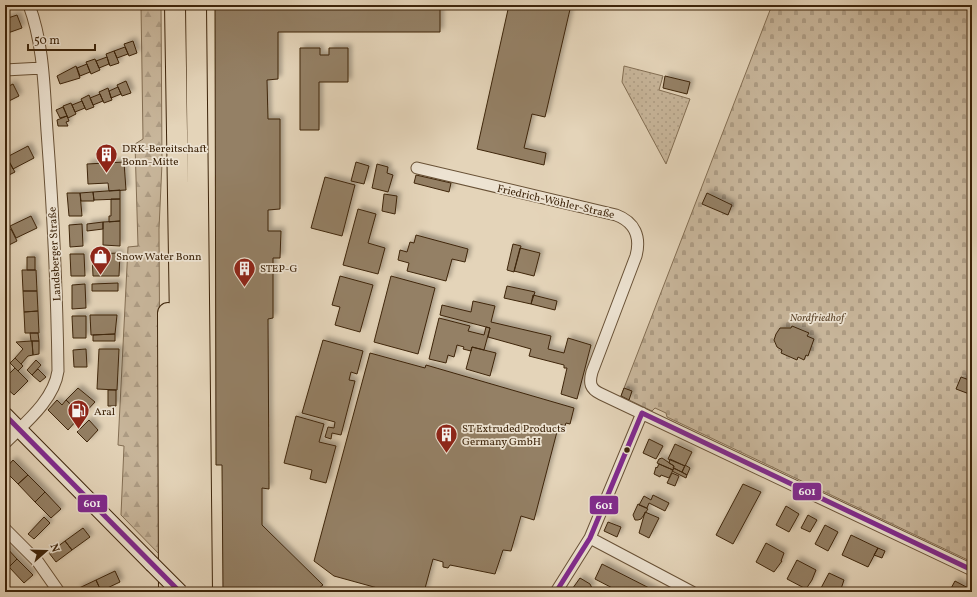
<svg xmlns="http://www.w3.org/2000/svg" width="977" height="597" font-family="Vollkorn,serif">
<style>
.grass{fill:url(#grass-dots);stroke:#836e53}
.forest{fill:url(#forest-firs);stroke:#836e53}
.cemetery{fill:url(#cemetery-stones);stroke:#836e53}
.building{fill:#948065;stroke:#3e250b;filter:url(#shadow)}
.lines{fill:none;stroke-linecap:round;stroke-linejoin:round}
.street-casing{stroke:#685136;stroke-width:13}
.secondary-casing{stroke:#3e250b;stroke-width:17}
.highway-casing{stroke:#3e250b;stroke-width:22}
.street{stroke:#ede3d2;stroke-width:11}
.secondary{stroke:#ede3d2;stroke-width:15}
.highway{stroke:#e4d4b9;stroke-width:20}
.secondary-bridge-casing{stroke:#3e250b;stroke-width:17;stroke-linecap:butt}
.secondary-bridge{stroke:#ede3d2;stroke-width:15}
.bus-1-casing{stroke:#ede3d2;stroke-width:8}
.bus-1{stroke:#812a91;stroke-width:5}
.bus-dot{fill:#3e250b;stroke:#ede3d2;stroke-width:1.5}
.labels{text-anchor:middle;stroke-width:3.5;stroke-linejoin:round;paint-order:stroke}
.poi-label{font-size:11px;fill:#3e250b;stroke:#ede3d2;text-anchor:start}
.street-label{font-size:11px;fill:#3e250b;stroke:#ede3d2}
.park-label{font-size:11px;font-style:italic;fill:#60492f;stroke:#ede3d2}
.line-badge{stroke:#ede3d2;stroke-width:1.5}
.badge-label{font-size:11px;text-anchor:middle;font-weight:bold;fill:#fff}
</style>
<defs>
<pattern id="grass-dots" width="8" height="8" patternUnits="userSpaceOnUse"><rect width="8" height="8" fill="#c8b69b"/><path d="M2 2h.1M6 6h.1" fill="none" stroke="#ad9c84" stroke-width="1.8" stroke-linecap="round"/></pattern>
<pattern id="forest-firs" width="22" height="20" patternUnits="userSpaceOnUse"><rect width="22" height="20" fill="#c8b69b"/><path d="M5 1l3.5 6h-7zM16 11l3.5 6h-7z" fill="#ad9c84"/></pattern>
<pattern id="cemetery-stones" width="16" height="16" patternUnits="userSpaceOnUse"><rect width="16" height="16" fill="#c8b69b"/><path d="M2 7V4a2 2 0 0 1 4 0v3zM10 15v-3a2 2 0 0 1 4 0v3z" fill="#ad9c84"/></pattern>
<filter id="shadow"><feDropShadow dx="3.5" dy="-3.5" stdDeviation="2" flood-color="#0004"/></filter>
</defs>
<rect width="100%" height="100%" fill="#e4d4b9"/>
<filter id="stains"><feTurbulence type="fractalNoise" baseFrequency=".005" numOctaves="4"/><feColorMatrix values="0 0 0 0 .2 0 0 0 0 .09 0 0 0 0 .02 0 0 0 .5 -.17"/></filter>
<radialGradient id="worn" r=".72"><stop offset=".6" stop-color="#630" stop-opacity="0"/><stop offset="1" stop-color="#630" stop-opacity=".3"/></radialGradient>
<path class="grass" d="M 624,66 L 663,76 L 659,90 L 690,99 L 666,164 L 622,82 Z"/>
<path class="forest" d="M 141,5 L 161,5 L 162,163 L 159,229 L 161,556 L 121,515 L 124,446 L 118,445 L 128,247 L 138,246 L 135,144 L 143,139 Z"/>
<path class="cemetery" d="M 772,5 L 972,5 L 972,562 L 667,417 L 666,413 L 655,408 L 652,411 L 621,396 Z"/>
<path class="building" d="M 215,5 L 440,5 L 440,32 L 278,32 L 278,79 L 267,80 L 268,119 L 280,119 L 280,209 L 268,210 L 268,231 L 281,231 L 280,258 L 273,258 L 273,318 L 268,319 L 269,489 L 262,488 L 262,525 L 323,585 L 319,588 L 323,592 L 223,592 L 222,465 L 216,465 Z
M 509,5 L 571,5 L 545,117 L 532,114 L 524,148 L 546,153 L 544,165 L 477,149 Z
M 17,15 L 22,28 L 5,34 L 5,19 Z
M 133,41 L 137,53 L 129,56 L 124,44 Z
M 125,47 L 128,54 L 117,58 L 114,51 Z
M 300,48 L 320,48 L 320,55 L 329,55 L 329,48 L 348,48 L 348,82 L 319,82 L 319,130 L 300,130 Z
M 114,51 L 119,63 L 110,66 L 106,54 Z
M 107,57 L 109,64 L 99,68 L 96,61 Z
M 95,59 L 100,70 L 91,74 L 86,62 Z
M 87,64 L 90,72 L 80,76 L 77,68 Z
M 76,66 L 80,78 L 60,84 L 57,76 Z
M 665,76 L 690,82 L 687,94 L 663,88 Z
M 126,81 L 131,93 L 122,96 L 117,85 Z
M 13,84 L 19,96 L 5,103 L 5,88 Z
M 118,87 L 121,94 L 111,98 L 109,91 Z
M 108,88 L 112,100 L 104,103 L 99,92 Z
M 100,94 L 103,101 L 93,105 L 90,98 Z
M 89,95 L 94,107 L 86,110 L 81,99 Z
M 82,101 L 85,108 L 75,112 L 72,105 Z
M 71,103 L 76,114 L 68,118 L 63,106 Z
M 63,107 L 67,116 L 60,118 L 56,110 Z
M 67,116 L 69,121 L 66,122 L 68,126 L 58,126 L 57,120 Z
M 28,146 L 34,158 L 13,169 L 7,157 Z
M 8,160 L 15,172 L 5,177 L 5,161 Z
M 124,162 L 126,190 L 109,191 L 108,183 L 88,184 L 87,164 Z
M 356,162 L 369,166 L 364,184 L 351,181 Z
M 377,164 L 388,167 L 387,173 L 393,175 L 388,192 L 372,188 Z
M 416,175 L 451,183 L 449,192 L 414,183 Z
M 325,177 L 355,185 L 342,236 L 311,228 Z
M 120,190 L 120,199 L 94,200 L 93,192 Z
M 93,192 L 94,201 L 81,201 L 80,193 Z
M 67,193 L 80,193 L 82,216 L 69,216 Z
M 707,193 L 732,205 L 728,215 L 702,204 Z
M 384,194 L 397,196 L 395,214 L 382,211 Z
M 111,199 L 120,199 L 120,221 L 109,222 L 109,216 L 111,216 Z
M 358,209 L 376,214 L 368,243 L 385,248 L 378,274 L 343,265 Z
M 31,216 L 37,228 L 16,238 L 10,226 Z
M 120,221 L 120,246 L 103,245 L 103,222 Z
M 103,222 L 103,229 L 87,231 L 87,224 Z
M 82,224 L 83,246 L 70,247 L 69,225 Z
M 11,229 L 17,241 L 5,247 L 5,232 Z
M 416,235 L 468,249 L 465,262 L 452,259 L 446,281 L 407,271 L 409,263 L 398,260 L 400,250 L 407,252 L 410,242 L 414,243 Z
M 513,244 L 521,246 L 514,272 L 507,270 Z
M 520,248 L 540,253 L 534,276 L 514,271 Z
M 120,253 L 119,276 L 93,276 L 92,254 Z
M 70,254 L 84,254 L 85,276 L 71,276 Z
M 27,257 L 35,257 L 35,270 L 27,270 Z
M 22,270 L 36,270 L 37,291 L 23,291 Z
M 340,276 L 373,285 L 360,332 L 335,325 L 340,307 L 332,305 Z
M 391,276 L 435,288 L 418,354 L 374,342 Z
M 118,283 L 118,291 L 92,291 L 92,284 Z
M 85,284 L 86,308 L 72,309 L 72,285 Z
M 507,286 L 535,292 L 531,304 L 504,298 Z
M 23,291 L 37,291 L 38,311 L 24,312 Z
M 533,295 L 557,301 L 555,310 L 531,304 Z
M 473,301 L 495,306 L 491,322 L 551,336 L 548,349 L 564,353 L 568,338 L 591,345 L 577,399 L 561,394 L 567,368 L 564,368 L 564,365 L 529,356 L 531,349 L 488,337 L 490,328 L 440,315 L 442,305 L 471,312 Z
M 38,311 L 39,333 L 25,333 L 24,312 Z
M 90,315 L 117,315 L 115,334 L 91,335 Z
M 72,316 L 86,316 L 86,338 L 73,338 Z
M 439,318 L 470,326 L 468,331 L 484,335 L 486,327 L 490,328 L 484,350 L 472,347 L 471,351 L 463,349 L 464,347 L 457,345 L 454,357 L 448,355 L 446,363 L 429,359 Z
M 792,326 L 809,333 L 807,336 L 814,339 L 808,356 L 806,355 L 804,360 L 798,357 L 797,360 L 781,353 L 782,350 L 777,347 L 774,340 L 776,334 L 780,328 L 791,328 Z
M 30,333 L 38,333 L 39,341 L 31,341 Z
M 115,334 L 115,341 L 93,341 L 93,335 Z
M 323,340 L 363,351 L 357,374 L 351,372 L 349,380 L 355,381 L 341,435 L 332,433 L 331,439 L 325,437 L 328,427 L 334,428 L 335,422 L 302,413 Z
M 32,341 L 33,355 L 28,356 L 21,364 L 15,358 L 23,349 L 16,342 Z
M 32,341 L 39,341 L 39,354 L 33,355 Z
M 472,347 L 496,353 L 490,376 L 466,369 Z
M 86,349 L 87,367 L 74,367 L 73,350 Z
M 99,349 L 119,349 L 117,390 L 97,389 Z
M 370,353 L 425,368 L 426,365 L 574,408 L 570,424 L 566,423 L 565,426 L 559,424 L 534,520 L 521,516 L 511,551 L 503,550 L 495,574 L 450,565 L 448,568 L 443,567 L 443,562 L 433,559 L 424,592 L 392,592 L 334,576 L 314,561 Z
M 15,358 L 23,366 L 18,371 L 10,363 Z
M 36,360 L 41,365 L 32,375 L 27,370 Z
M 15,368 L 28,381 L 14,395 L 5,387 L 5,374 L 7,372 L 9,374 Z
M 38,369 L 46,377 L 40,382 L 32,375 Z
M 961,377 L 972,381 L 972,395 L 956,389 Z
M 78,388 L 95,402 L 82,416 L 66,400 Z
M 624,388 L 632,391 L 629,400 L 621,396 Z
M 108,390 L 116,390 L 116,406 L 108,406 Z
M 57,400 L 62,405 L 66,400 L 79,412 L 74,417 L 77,420 L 68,430 L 48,410 Z
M 296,416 L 324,424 L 319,442 L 336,446 L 326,483 L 310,479 L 312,470 L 284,463 Z
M 89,420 L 98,430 L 87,442 L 77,432 Z
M 649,439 L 663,446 L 656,459 L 643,453 Z
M 675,444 L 692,452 L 685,466 L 668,459 Z
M 662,458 L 674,466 L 673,470 L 657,463 L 659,459 Z
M 670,459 L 685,466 L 682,472 L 673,468 L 674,466 L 669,463 Z
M 13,460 L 28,475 L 18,484 L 5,471 L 5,469 Z
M 659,464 L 673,470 L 669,478 L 661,475 L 660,477 L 654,474 L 656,467 L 657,468 Z
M 685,465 L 690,468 L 687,475 L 682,472 Z
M 674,468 L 687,475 L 686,478 L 672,471 Z
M 672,473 L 679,476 L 675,486 L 667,483 Z
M 28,475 L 45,492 L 35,502 L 18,484 Z
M 743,484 L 761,492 L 733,544 L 716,535 Z
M 45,492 L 61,509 L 51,518 L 35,502 Z
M 653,495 L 669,503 L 665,511 L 649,503 L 647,508 L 639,505 L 644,496 L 651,500 Z
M 638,504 L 648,509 L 641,519 L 638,520 L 635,520 L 633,515 Z
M 786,506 L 799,514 L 789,532 L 776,525 Z
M 645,512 L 659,518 L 649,538 L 639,533 Z
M 808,515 L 817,520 L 810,532 L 801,528 Z
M 44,517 L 50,523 L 34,539 L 28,534 Z
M 608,522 L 621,527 L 617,537 L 604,531 Z
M 825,525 L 838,532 L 828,551 L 815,544 Z
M 83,528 L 90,537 L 72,550 L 65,541 Z
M 851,535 L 878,548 L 868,567 L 842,555 Z
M 65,541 L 72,550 L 56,562 L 49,553 Z
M 766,543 L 784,553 L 781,561 L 782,561 L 774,572 L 756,562 Z
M 5,546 L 17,559 L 9,567 L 5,563 Z
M 878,548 L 885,551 L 882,558 L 874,555 Z
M 17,559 L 33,575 L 24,583 L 9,567 Z
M 797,560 L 816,570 L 812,580 L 806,589 L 787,579 Z
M 602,564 L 657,592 L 620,592 L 595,579 Z
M 115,571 L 120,582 L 101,591 L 96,580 Z
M 829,573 L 844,580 L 840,592 L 832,588 L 830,592 L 821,588 Z
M 580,578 L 590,584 L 592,588 L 586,592 L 570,592 Z
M 96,580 L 101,591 L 78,592 L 77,589 Z
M 955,581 L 972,590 L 972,592 L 949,592 Z"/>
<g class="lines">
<defs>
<path id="street" d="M 5,70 L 42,68
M 417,168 L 616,215 C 635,222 641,237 636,256 L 592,372 C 589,383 590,389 601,394 L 972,570
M 5,443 C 25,423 54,400 58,371 C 57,291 53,211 47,131 C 44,89 44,45 29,5
M 5,529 L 38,562 L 59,592
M 590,538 L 692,592
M 556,592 L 590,538 L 642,413"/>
<path id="secondary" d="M 5,415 L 152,564"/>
<path id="highway" d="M 175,5 L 180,322 L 184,398 L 185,592
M 196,5 L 202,592
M 168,313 L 169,592"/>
</defs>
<use href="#street" class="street-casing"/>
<use href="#secondary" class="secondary-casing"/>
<use href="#highway" class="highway-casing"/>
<use href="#street" class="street"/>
<use href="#secondary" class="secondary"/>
<use href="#highway" class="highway"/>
<defs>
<path id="secondary-bridge" d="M 152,564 L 180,592"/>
</defs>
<use href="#secondary-bridge" class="secondary-bridge-casing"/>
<use href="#secondary-bridge" class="secondary-bridge"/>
<defs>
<path id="bus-1" d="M 642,413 L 972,570
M 5,415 L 180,592
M 556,592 L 590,538 L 642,413"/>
</defs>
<use href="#bus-1" class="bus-1-casing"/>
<use href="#bus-1" class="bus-1"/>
</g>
<defs>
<symbol id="building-pin" viewBox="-11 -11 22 30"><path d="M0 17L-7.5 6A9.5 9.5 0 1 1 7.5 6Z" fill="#8f2418" stroke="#ede3d2"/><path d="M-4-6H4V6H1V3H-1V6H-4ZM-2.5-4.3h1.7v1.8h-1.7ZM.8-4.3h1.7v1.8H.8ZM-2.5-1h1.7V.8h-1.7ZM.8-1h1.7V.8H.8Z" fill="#fff"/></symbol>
<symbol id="shop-pin" viewBox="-11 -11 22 30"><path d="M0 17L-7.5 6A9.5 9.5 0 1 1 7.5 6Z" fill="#8f2418" stroke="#ede3d2"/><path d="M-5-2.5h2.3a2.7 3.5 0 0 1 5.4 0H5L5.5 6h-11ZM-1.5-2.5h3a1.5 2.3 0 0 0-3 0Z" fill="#fff"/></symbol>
<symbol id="fuel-pin" viewBox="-11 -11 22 30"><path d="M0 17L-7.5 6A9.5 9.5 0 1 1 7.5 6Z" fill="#8f2418" stroke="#ede3d2"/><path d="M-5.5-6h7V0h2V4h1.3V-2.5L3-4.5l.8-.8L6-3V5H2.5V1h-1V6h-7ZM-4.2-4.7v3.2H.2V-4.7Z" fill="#fff"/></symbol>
</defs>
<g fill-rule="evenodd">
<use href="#building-pin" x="94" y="142" width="25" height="34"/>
<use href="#shop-pin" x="88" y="244" width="25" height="34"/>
<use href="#building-pin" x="232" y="256" width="25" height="34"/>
<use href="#fuel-pin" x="66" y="398" width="25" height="34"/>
<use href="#building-pin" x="434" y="422" width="25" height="34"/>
</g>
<circle class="bus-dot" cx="627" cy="450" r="3.5"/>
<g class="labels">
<g class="poi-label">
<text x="122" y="152">DRK-Bereitschaft<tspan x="122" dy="13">Bonn-Mitte</tspan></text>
<text x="116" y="260">Snow Water Bonn</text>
<text x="260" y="272">STEP-G</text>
<text x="94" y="415">Aral</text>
<text x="462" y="432">ST Extruded Products<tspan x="462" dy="13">Germany GmbH</tspan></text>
</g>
<g class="street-label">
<text transform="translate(556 201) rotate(13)" y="4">Friedrich-Wöhler-Straße</text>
<text transform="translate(54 254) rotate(-93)" y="4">Landsberger Straße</text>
</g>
<g class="park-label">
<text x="817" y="321">Nordfriedhof</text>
</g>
</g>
<g class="line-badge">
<rect x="792" y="482" width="30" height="19" rx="4" fill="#812a91"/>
<rect x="77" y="494" width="31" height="19" rx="4" fill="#812a91"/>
<rect x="589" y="495" width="30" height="20" rx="4" fill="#812a91"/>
</g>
<g class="badge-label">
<text x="807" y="495">601</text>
<text x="92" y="507">601</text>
<text x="604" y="509">601</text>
</g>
<rect width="977" height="597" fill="none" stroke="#e4d4b9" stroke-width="20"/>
<rect x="6" y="6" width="965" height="585" fill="none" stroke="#3e250b" stroke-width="2"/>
<rect x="10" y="10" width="957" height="577" fill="none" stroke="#3e250b"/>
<g transform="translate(46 551) rotate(70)" stroke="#ede3d2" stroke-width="3" paint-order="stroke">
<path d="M0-3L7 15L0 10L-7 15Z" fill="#3e250b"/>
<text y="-6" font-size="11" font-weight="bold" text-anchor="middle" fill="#3e250b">N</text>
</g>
<path d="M28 44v6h67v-6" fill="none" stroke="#3e250b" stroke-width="2"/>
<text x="34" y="44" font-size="12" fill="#3e250b" stroke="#ede3d2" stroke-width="3" paint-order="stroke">50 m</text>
<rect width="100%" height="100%" filter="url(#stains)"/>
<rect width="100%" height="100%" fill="url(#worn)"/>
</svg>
